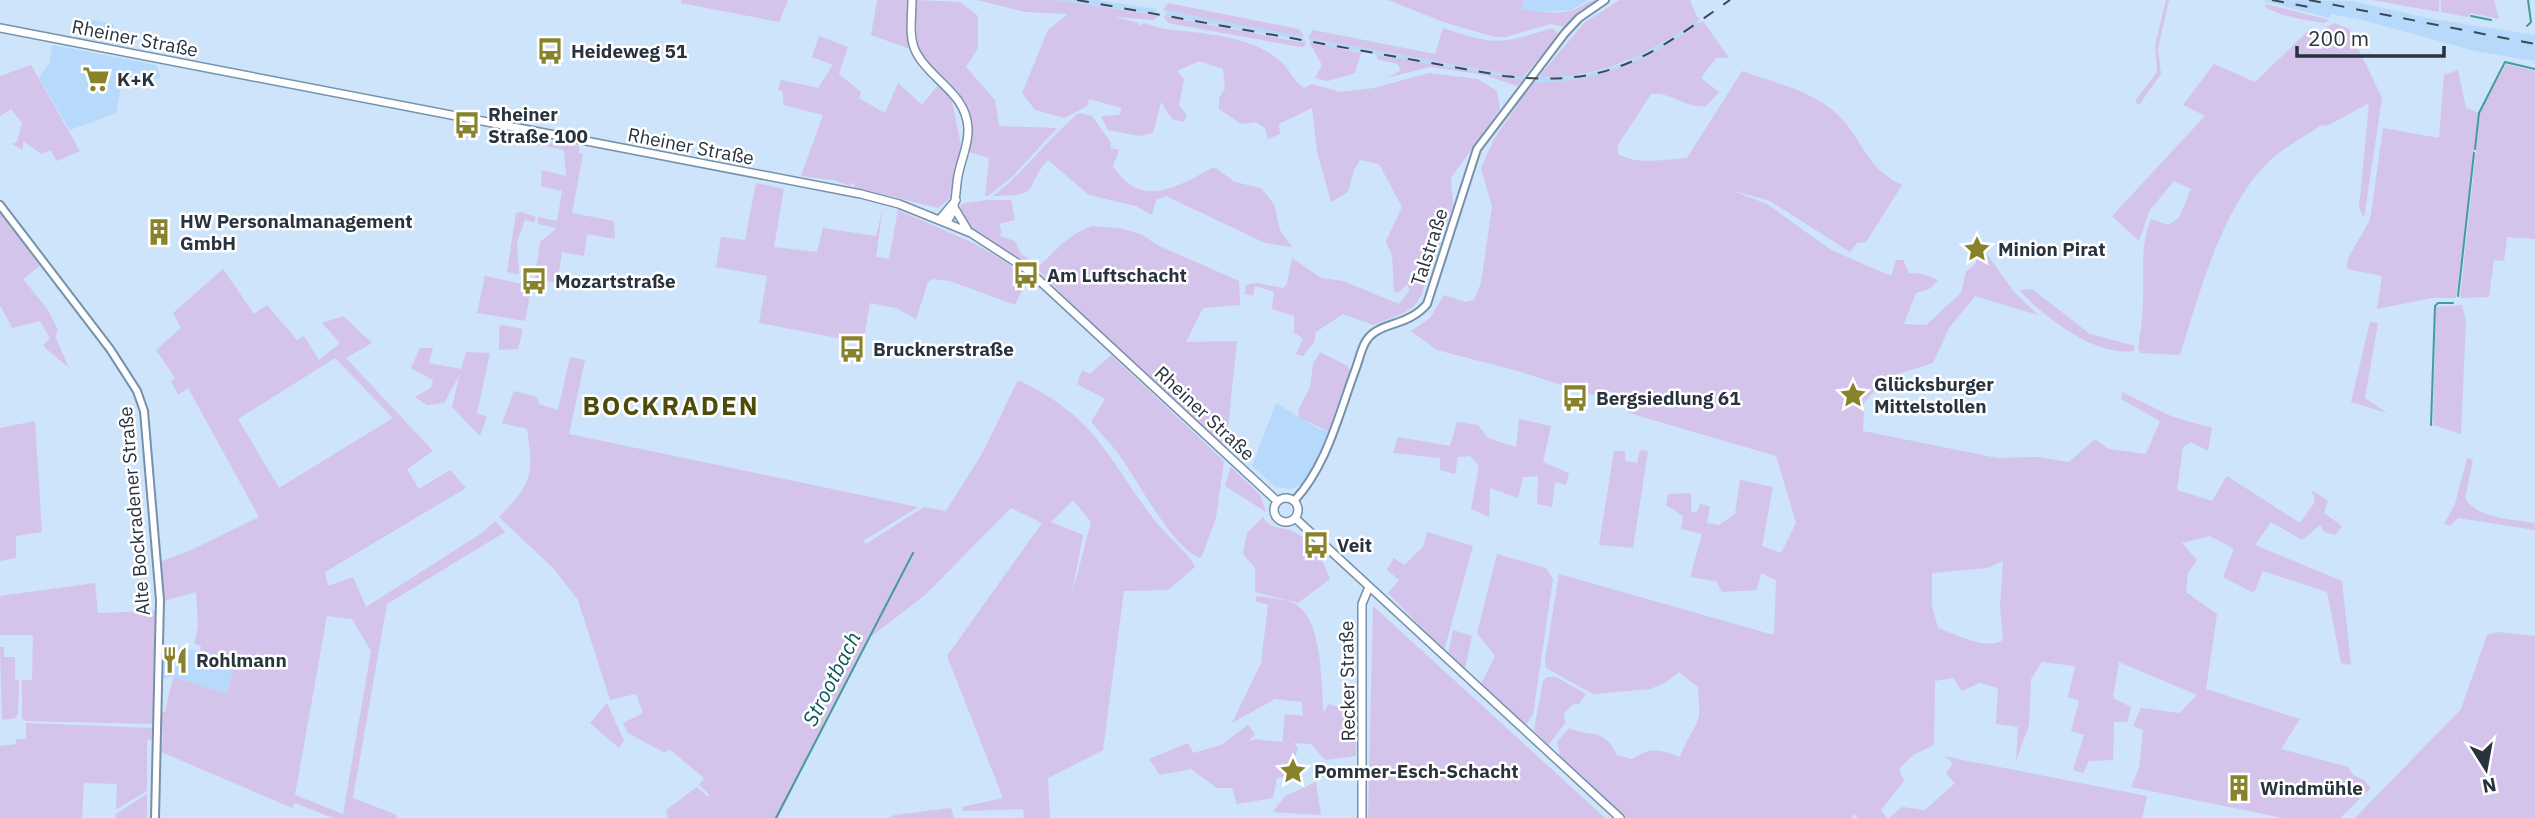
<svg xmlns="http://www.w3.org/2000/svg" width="2535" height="818" font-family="'IBM Plex Sans',sans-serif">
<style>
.built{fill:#b7d9fb}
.green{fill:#d4c3ea;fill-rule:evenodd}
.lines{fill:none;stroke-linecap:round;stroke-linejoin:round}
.stream{stroke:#449c98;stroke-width:2}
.tertiary-casing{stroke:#7691ab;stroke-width:10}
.secondary-casing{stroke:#7691ab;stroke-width:10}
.tertiary{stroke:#fff;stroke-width:6}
.secondary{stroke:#fff;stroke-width:7}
.rail{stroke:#3c4854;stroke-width:2;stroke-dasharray:12 12;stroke-linecap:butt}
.labels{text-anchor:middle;stroke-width:5;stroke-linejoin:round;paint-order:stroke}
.street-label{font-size:19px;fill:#28333e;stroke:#fff}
.poi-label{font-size:19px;font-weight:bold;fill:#28333e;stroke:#fff;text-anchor:start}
.water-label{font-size:21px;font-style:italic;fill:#065653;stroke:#fff}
.district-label{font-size:26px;font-weight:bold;letter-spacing:2px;fill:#4f4b0b;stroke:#fff}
</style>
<rect width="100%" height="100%" fill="#cde4fa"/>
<path class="built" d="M 1057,0 L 1097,0 L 1157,9 L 1156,14 Z
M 1524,0 L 1588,0 L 1572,10 L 1536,12 L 1521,9 Z
M 2260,0 L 2352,1 L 2432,19 L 2535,35 L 2535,61 L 2475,51 L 2362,20 L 2331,14 L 2329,18 Z
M 1166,11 L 1300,35 L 1305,41 L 1165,16 Z
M 81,18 L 114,24 L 113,30 L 124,46 L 78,38 Z
M 1698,20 L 1700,23 L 1658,52 L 1616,72 L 1571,82 L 1532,83 L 1539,76 L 1583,75 L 1624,63 L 1659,45 Z
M 1308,38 L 1523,77 L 1528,74 L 1523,80 L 1503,78 L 1311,43 Z
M 52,45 L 156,65 L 161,77 L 139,84 L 122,82 L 116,113 L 70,130 L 39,78 L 50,62 Z
M 1276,403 L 1317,428 L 1328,431 L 1313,470 L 1305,482 L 1292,489 L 1276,487 L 1252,466 Z
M 165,644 L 236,659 L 227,694 L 173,677 L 163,678 Z"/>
<path class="green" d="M 682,0 L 788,0 L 779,22 L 681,3 Z
M 877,0 L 908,0 L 910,49 L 871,35 Z
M 915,0 L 960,2 L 978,16 L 978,48 L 966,67 L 995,100 L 999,126 L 1057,128 L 1013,176 L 988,196 L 985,196 L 989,158 L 969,152 L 970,114 L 958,92 L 918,52 Z
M 977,0 L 1056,0 L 1158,15 L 1154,20 L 1114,17 L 1139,23 L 1138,27 L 1144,23 L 1164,29 C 1203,34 1247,34 1279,60 C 1290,69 1293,81 1304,88 L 1312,84 L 1340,92 L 1374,88 L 1429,73 L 1478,79 L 1497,91 L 1500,109 L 1451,178 L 1453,206 L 1421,296 L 1414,306 L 1404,313 L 1373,325 L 1343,314 L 1316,332 L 1314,342 L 1303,356 L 1296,354 L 1303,338 L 1294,333 L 1294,316 L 1272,309 L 1274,292 L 1255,286 L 1253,296 L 1245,294 L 1246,285 L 1257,283 L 1283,288 L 1287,284 L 1292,258 L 1321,278 L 1343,281 L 1399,304 L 1410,290 L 1407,285 L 1398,293 L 1394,292 L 1392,256 L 1386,241 L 1402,207 L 1379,164 L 1360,160 L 1354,170 L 1348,192 L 1331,202 L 1317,151 L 1312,108 L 1279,124 L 1280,134 L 1268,139 L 1265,128 L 1256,122 L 1241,124 L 1219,109 L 1219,98 L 1225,89 L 1223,69 L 1199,61 L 1177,71 L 1184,79 L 1179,105 L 1187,116 L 1183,122 L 1172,119 L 1161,102 L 1153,133 L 1140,136 L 1108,130 L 1101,116 L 1119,115 L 1122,108 L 1089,99 L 1087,106 L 1064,118 L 1035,110 L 1022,93 L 1048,30 L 1068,14 L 1025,12 Z
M 1388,0 L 1524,0 L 1521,9 C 1536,12 1558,15 1573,10 C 1585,6 1587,0 1599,0 L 1566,27 L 1550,24 L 1506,37 L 1495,37 L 1446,23 Z
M 1620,0 L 1690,0 L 1697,17 L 1701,18 C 1653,51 1600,81 1539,76 L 1585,22 Z
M 2166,0 L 2169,0 L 2158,49 L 2161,74 L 2139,105 L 2135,101 L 2157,72 L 2155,45 Z
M 2372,0 L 2439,0 L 2439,12 Z
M 2441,0 L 2494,0 L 2499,19 L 2471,13 L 2468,17 L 2441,12 Z
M 1168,3 L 1299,29 L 1305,37 L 1163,10 Z
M 2266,4 L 2329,20 L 2325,23 C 2304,20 2283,17 2265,7 Z
M 1163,16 L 1301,42 L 1306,41 L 1304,47 L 1300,47 L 1168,23 Z
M 1703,21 L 1729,58 L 1716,58 L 1701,78 L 1719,92 L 1706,106 C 1686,109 1671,91 1651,94 L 1618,145 L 1618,154 C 1639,166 1664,159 1687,158 L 1742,71 C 1774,83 1811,90 1837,114 C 1864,140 1864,167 1902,185 L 1866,242 L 1857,243 L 1850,252 L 1770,201 L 1731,190 L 1767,204 L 1831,250 L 1891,276 L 1896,260 L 1903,260 L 1909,273 L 1923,274 L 1938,280 L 1929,289 L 1916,293 L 1904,324 L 1926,325 L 1961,293 L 1966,272 L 1976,263 L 1977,251 L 1982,247 L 2014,292 L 2038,315 L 1975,296 L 1949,328 L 1933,363 L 1888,377 L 1864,402 L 1863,431 L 1997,458 L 2038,457 L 2069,462 L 2095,439 L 2108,449 L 2146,454 L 2160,421 L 2121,399 L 2122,392 L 2173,417 L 2212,428 L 2208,451 L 2191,442 L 2183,447 L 2177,490 L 2212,501 L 2227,476 L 2300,523 L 2315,502 L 2312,490 L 2328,501 L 2324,513 L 2342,526 L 2335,535 L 2324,532 L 2320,525 L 2302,540 L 2271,522 L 2255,545 L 2342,581 L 2351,665 L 2341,663 L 2327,592 L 2263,571 L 2254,593 L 2223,577 L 2234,549 L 2210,536 L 2182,543 L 2197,560 L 2188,573 L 2186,592 L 2217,614 L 2206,689 L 2300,719 L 2281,749 L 2348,767 L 2353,775 L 2364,780 L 2371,788 L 2340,818 L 2283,818 L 2131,787 L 2139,768 L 2143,730 L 2133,726 L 2141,708 L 2180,713 L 2197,695 L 2119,662 L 2113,698 L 2131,707 L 2127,722 L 2114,722 L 2113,760 L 2089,761 L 2083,773 L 2073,770 L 2084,735 L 2071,731 L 2079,701 L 2068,697 L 2075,666 L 2042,662 L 2031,679 L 2029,725 L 2016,761 L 2018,727 L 1996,724 L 1998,688 L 1979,683 L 1962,691 L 1953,678 L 1935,681 L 1934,745 L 1913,755 L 1899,769 L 1904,781 L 1881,810 L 1887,818 L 1858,818 L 1854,814 L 1851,818 L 1624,818 L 1560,756 L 1557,742 L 1569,728 C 1591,738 1604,727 1617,755 L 1632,759 C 1650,747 1660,749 1680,757 C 1684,743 1696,729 1699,716 C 1700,707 1698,696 1698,687 L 1679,672 L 1665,683 L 1650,689 L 1593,694 L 1546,668 L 1545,660 L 1559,574 L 1774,635 L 1776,580 L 1761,573 L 1757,590 L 1722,592 L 1716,581 L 1690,577 L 1702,534 L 1681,529 L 1683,516 L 1666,505 L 1668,494 L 1691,493 L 1691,512 L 1697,512 L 1700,504 L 1710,506 L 1707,523 L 1719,525 L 1735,514 L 1740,480 L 1773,487 L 1762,546 L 1781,553 L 1796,523 L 1776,456 L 1629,413 L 1625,398 L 1611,392 L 1593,395 L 1518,371 L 1437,350 L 1411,331 L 1430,318 L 1444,295 L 1465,302 L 1474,300 L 1481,283 L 1492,207 L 1481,168 L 1494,139 L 1532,83 C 1605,82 1645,61 1703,21 ZM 2003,561 L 2000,607 L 2003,640 C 1986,651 1955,634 1938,628 L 1932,606 L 1932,573 L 1987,568 Z
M 2334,23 L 2349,29 L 2382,98 L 2364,218 L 2359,208 L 2369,103 L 2329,125 L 2320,126 C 2305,136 2289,145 2275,156 C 2225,197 2199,294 2180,355 L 2141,353 L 2138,349 C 2140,333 2143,316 2143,300 C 2144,271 2140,246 2151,219 L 2168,225 L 2179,218 L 2191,189 L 2174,181 L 2150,210 L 2139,241 L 2112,216 L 2205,116 L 2183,105 L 2214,64 L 2255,82 L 2308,31 L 2317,34 Z
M 1443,28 C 1497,46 1500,44 1553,28 L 1559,35 L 1523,77 L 1308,38 L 1313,30 L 1435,54 Z
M 819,36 L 848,47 L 839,74 L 861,92 L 859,98 L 885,113 L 898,83 L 922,105 L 939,84 L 951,97 L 961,145 L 949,199 L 938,208 L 854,187 L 854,182 L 850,186 L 834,180 L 801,176 L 823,115 L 783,105 L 783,92 L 778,90 L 781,80 L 818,88 L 833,65 L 812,57 Z
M 1309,42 L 1361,53 L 1355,73 L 1328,81 L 1315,78 L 1322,65 Z
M 1377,55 L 1523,80 L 1523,81 L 1517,86 L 1485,75 L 1430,67 L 1358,85 L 1389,77 L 1401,70 L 1397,64 L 1377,59 Z
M 2506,64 L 2535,71 L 2535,239 L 2507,237 L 2504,261 L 2494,260 L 2489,297 L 2460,298 L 2480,113 Z
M 31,65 L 80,151 L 57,161 L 50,150 L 41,154 L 23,141 L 23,150 L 12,144 L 17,142 L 22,123 L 11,109 L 0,116 L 0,76 Z
M 2458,70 L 2466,108 L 2479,113 L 2456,298 L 2432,298 L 2377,309 L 2382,276 L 2347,269 L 2348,258 L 2370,220 L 2383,128 L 2439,138 L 2444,75 Z
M 1079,113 L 1092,116 L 1111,143 L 1110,148 L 1119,150 L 1113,166 C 1141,210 1177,187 1214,167 L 1235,182 L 1261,188 L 1274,204 L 1280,230 L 1292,247 L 1265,243 L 1166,196 L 1156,200 L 1152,215 L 1136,206 L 1089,195 L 1048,160 C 1022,188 1044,196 993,196 C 1025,172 1048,138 1079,113 Z
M 538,138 L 558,145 L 579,146 L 579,153 L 583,154 L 572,213 L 614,221 L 615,239 L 587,234 L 584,256 L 562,252 L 557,283 L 535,278 L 540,242 L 557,228 L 538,224 L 538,217 L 557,221 L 562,191 L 541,186 L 542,170 L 566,176 L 564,150 L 531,143 Z
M 756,183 L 784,189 L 774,247 L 817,252 L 823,228 L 876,236 L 883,207 L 876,257 L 889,259 L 898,210 L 973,243 L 1003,260 L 1027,279 L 1015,305 L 950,281 L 932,279 L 928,282 L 916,319 L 896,308 L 870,303 L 863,343 L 759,323 L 767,276 L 716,267 L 721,237 L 745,240 Z
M 987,200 L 1011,200 L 1015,220 L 999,224 L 1002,233 L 999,236 L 1015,241 L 1021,254 L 1033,262 L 1025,262 L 966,224 L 959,214 L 961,204 Z
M 0,212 L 40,266 L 23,279 L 48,310 L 58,330 L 55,336 L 69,368 L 43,346 L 50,338 L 40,321 L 12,328 L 0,305 Z
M 521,212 L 536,217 L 534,222 L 525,220 L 517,242 L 519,274 L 507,272 L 516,213 Z
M 1092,226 L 1119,228 L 1141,234 L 1157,245 L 1239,281 L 1240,305 L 1203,308 L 1186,342 L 1237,341 L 1226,447 L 1123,354 L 1036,268 C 1060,249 1062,238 1092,226 Z
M 223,269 L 254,314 L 267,305 L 297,340 L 304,336 L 319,360 L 340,343 L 322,323 L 343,316 L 372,343 L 346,358 L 433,451 L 407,469 L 419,489 L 450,470 L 466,488 L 325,572 L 328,586 L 353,577 L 366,607 L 482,533 L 495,521 L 505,532 L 387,604 L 353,798 L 397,815 L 396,818 L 333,818 L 295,803 L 292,808 L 159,751 L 163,740 L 161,712 L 165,712 L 173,677 L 227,694 L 236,659 L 200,651 L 201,646 L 194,644 L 198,627 L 196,592 L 164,601 L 162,561 L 189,551 L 259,517 L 188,388 L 178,395 L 171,381 L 175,378 L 156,350 L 181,328 L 173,313 ZM 335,358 L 393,418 L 279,488 L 238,419 ZM 327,616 L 352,619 L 371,651 L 343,814 L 295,795 Z
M 485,276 L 532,286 L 525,321 L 477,313 Z
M 2032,289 L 2090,334 L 2135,346 L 2133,351 C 2093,356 2045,317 2019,290 Z
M 2462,305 L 2466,320 L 2461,434 L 2433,425 L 2436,307 Z
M 2370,322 L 2378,323 L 2365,398 L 2387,413 L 2351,402 Z
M 502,325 L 523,329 L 518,349 L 499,350 L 499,327 Z
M 420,348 L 433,348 L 429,363 L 461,369 L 466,352 L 490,353 L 477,413 L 487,417 L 480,436 L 452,407 L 460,374 L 444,403 L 427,405 L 415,397 L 431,388 L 433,380 L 411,368 Z
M 1320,352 L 1348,366 L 1350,371 L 1328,431 L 1300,418 L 1298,411 L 1310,387 L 1313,364 Z
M 1111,355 L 1224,461 L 1216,518 L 1201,558 C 1174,551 1137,479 1120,456 C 1111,444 1101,433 1091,422 L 1105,399 L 1077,384 L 1082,370 L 1090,374 Z
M 570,357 L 585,360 L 569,434 L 918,507 L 863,541 L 866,544 L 924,507 L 946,511 L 983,452 L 1018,380 C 1097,417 1107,458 1156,522 C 1165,534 1191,556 1195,567 L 1168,590 L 1124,591 L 1103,750 L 1048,778 L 1050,818 L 1024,818 L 1023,809 L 963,811 L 962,807 L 1003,798 L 947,656 L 1042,523 L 1011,508 L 925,595 L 872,636 L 870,634 L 778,818 L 668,818 L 666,810 L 697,787 L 708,797 L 709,794 L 699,785 L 704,778 L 669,749 L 665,753 L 628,733 L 623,723 L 643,713 L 636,694 L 610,700 L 578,600 L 554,569 L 499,517 C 532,484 534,474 527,429 L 502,423 L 514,391 L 537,397 L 539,404 L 558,410 ZM 1073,500 L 1091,522 L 1071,598 L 1083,535 L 1051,522 Z
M 1519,419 L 1551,426 L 1543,462 L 1569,473 L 1566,485 L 1555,482 L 1552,507 L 1537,504 L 1538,476 L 1523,477 L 1518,498 L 1490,488 L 1489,517 L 1471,509 L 1479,466 L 1470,456 L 1458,457 L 1455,474 L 1440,470 L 1440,458 L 1393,453 L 1398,437 L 1450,446 L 1457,422 L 1478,425 L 1488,438 L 1516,447 Z
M 35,421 L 42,532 L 16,536 L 16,558 L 0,561 L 0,428 Z
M 1640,450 L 1648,451 L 1633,548 L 1599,545 L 1614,451 L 1625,451 L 1625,461 L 1637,463 Z
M 2467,458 L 2473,460 L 2465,498 C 2477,519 2513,519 2535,523 L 2535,530 L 2458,518 L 2450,526 L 2444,524 L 2455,504 Z
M 1231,467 L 1260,495 L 1266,512 L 1225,486 Z
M 1263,517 C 1269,530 1281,526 1292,531 C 1312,540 1323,559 1330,579 L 1298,603 L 1255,592 L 1255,568 L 1243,554 L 1247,533 Z
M 1427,532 L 1473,546 L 1444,651 L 1388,593 L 1399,580 L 1387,570 L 1394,558 L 1404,565 L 1423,547 Z
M 1497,554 L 1546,568 L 1553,579 L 1533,714 L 1526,725 L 1481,684 L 1495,656 L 1477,633 Z
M 95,583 L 98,613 L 155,611 L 158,645 L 154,724 L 26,721 L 22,718 L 22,680 L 32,680 L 33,635 L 0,635 L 0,596 Z
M 1257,596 C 1269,598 1284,598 1295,604 C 1323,619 1321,685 1324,713 L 1328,704 L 1356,712 L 1356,756 L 1325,760 L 1311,744 L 1294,743 L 1298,748 L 1292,765 L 1297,766 L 1297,774 L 1277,778 L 1273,798 L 1237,804 L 1232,788 L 1217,788 L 1191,769 L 1160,775 L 1149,759 L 1188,743 L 1193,753 L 1221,745 L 1248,725 L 1255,734 L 1248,742 L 1255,739 L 1282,742 L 1285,714 L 1303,716 L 1302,702 L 1275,699 L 1232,723 L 1261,663 L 1268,605 L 1255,601 Z
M 1373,606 L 1605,818 L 1368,818 Z
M 1453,630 L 1472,636 L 1465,669 L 1448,655 Z
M 2498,632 L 2535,636 L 2535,818 L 2355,818 L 2461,709 L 2487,635 Z
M 0,647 L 4,647 L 4,657 L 15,657 L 15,680 L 19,680 L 18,714 L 16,718 L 2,720 Z
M 1547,677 L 1556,677 L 1586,694 L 1579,704 L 1573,704 L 1564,713 L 1565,723 L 1548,746 L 1534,730 L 1543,681 Z
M 607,703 L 624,741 L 619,748 L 590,723 Z
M 26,723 L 153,728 L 153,739 L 147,740 L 147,791 L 116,809 L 117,784 L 84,783 L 82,818 L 0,818 L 0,746 L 16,744 L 16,739 L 26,739 Z
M 1944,756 L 1972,762 L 1975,766 L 1974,762 L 2147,796 L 2142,818 L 1889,818 L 1902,807 L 1925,810 L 1955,783 L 1946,774 L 1953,763 Z
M 1316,782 L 1321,815 L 1273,812 L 1285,796 Z
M 147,794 L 147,818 L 116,818 L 116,814 Z
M 951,808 L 954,818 L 888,818 L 895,815 Z"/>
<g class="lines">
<path class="stream" d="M 2471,16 L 2491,20
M 2527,26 L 2531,22 L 2528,0
M 2475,149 L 2479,113 L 2505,62 L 2535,69
M 2458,296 L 2474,153
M 2431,425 L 2435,306 L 2438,303 L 2453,303
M 776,818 L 913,553"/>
<defs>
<path id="tertiary" d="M 0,205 L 110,349 L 137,391 L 144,411 L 160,600 L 155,818
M 1294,501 C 1327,466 1339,413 1356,368 C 1359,360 1361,350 1365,343 C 1376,321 1407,328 1427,304 L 1477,149 L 1565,33 L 1579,18 L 1605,0"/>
<path id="secondary" d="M 912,0 C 912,17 908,39 917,54 C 932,81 966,93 968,128 C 969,145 961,159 958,176 C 955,193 957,207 947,222
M 0,28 L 861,194 L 899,204 L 971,233 L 1028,270 L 1277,501
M 955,209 L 967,229
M 940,219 L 956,200
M1274 510a12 12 0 1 1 24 0a12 12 0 1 1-24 0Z
M 1295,518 L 1620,818
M 1362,818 L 1362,604 L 1369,587"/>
</defs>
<use href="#tertiary" class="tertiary-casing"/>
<use href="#secondary" class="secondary-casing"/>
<use href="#tertiary" class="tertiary"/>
<use href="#secondary" class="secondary"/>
<path class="rail" d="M 1077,0 L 1504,76 C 1609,88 1647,58 1730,0
M 2272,0 L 2319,9
M 2309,0 L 2535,44"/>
</g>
<defs>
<symbol id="bus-bare" viewBox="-9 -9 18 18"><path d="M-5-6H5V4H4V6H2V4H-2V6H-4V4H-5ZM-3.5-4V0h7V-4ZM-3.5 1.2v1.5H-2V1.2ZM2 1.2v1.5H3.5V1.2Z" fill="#88822a" stroke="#fff" stroke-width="2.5" paint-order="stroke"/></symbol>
<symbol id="supermarket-bare" viewBox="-9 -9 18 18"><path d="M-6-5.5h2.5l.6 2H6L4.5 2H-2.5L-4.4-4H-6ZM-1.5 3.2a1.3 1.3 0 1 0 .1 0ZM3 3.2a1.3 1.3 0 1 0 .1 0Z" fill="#88822a" stroke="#fff" stroke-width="2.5" paint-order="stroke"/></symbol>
<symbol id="building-bare" viewBox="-9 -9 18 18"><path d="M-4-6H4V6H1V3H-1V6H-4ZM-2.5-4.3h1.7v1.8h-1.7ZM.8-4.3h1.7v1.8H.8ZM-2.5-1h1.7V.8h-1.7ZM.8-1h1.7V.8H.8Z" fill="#88822a" stroke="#fff" stroke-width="2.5" paint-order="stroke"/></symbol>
<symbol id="sight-bare" viewBox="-9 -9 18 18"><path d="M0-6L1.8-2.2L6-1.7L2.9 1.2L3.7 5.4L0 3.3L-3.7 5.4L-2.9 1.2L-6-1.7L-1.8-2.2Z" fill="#88822a" stroke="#fff" stroke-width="2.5" paint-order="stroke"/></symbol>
<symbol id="restaurant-bare" viewBox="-9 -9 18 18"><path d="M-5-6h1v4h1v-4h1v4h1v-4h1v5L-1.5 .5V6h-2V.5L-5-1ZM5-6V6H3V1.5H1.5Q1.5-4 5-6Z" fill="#88822a" stroke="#fff" stroke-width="2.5" paint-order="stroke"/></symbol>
</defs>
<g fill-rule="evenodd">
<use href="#bus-bare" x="531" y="32" width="38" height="38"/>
<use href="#supermarket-bare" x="77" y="60" width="38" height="38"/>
<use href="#bus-bare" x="448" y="106" width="38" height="38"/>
<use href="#building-bare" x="140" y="213" width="38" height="38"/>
<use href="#sight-bare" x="1958" y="230" width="38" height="38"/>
<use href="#bus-bare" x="1007" y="256" width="38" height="38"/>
<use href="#bus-bare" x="515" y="262" width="38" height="38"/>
<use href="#bus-bare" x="833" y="330" width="38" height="38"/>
<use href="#sight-bare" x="1834" y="376" width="38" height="38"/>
<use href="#bus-bare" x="1556" y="379" width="38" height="38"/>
<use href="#bus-bare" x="1297" y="526" width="38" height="38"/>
<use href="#restaurant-bare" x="156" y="641" width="38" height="38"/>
<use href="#sight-bare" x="1274" y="752" width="38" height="38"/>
<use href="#building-bare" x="2220" y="769" width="38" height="38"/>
</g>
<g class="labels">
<g class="street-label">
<text transform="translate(135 38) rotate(11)" y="7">Rheiner Straße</text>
<text transform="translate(691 146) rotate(11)" y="7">Rheiner Straße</text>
<text transform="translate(1429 247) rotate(-72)" y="7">Talstraße</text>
<text transform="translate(1205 413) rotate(43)" y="7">Rheiner Straße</text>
<text transform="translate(134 511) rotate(-95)" y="7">Alte Bockradener Straße</text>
<text transform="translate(1347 681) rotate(-91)" y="7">Recker Straße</text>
</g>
<g class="poi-label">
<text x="571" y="58">Heideweg 51</text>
<text x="117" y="86">K+K</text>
<text x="488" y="121">Rheiner<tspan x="488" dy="22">Straße 100</tspan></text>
<text x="180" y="228">HW Personalmanagement<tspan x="180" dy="22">GmbH</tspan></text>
<text x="1998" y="256">Minion Pirat</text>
<text x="1047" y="282">Am Luftschacht</text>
<text x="555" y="288">Mozartstraße</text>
<text x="873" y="356">Brucknerstraße</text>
<text x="1874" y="391">Glücksburger<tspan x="1874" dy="22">Mittelstollen</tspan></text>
<text x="1596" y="405">Bergsiedlung 61</text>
<text x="1337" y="552">Veit</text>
<text x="196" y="667">Rohlmann</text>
<text x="1314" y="778">Pommer-Esch-Schacht</text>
<text x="2260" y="795">Windmühle</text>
</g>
<g class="water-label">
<text transform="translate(832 679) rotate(-63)" y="7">Strootbach</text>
</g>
<g class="district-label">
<text x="671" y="415">BOCKRADEN</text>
</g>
</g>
<g transform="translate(2486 769) rotate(169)" stroke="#ffffff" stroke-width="5" paint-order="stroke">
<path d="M0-5L12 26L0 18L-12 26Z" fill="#28333e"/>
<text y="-10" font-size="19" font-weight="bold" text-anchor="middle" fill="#28333e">N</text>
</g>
<path d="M2297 46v10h147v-10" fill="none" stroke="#28333e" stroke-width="3.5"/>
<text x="2308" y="46" font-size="21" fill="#28333e" stroke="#ffffff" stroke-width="5" paint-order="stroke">200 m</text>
</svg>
